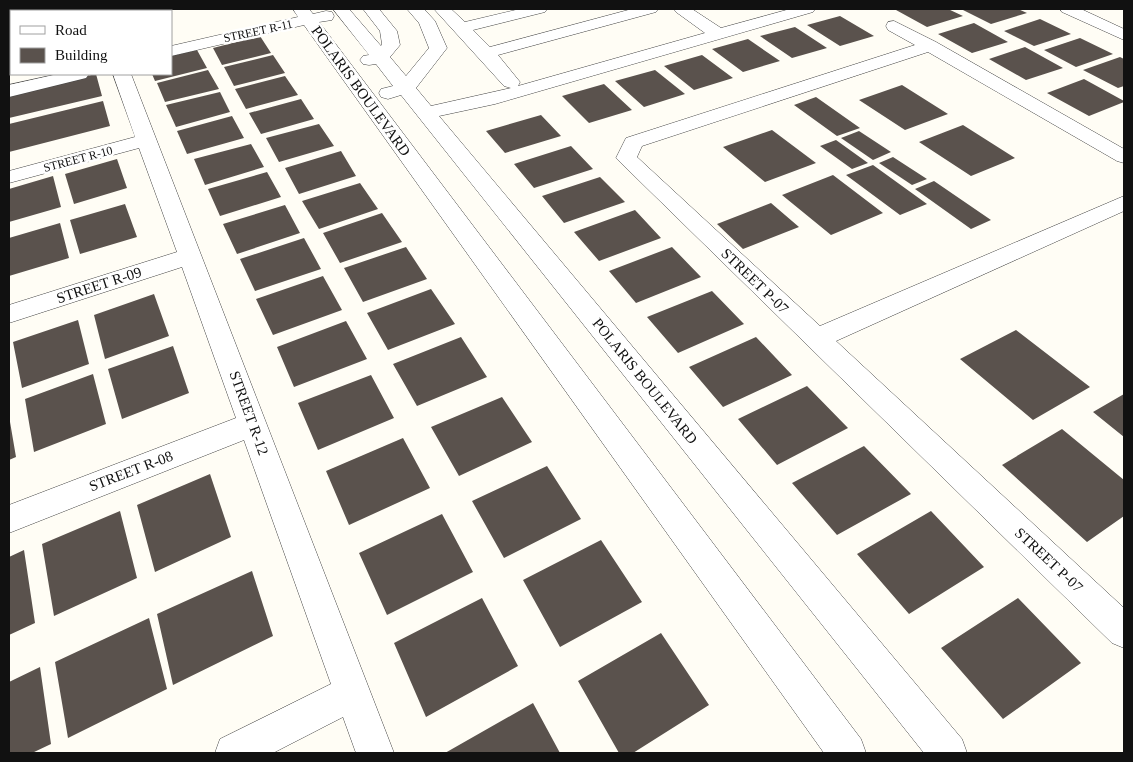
<svg xmlns="http://www.w3.org/2000/svg" width="1133" height="762" font-family="'Times New Roman',serif">
<style>
.building{fill:#5a524d}
.lines{fill:none;stroke-linecap:round;stroke-linejoin:round}
.minor-casing{stroke:#444;stroke-width:1}
.minor{fill:#fff;fill-rule:evenodd}
.labels{text-anchor:middle;stroke-width:5;stroke-linejoin:round;paint-order:stroke}
.far-street-label{font-size:12px;fill:#111;stroke:#fff}
.street-label{font-size:15px;fill:#111;stroke:#fff}
</style>
<rect width="100%" height="100%" fill="#fffdf5"/>
<path class="building" d="M 899,9 L 948,9 L 963,16 L 927,27 L 896,10 Z
M 966,9 L 1018,9 L 1027,13 L 991,24 L 963,10 Z
M 840,16 L 874,36 L 840,46 L 807,25 Z
M 1040,19 L 1071,34 L 1034,46 L 1004,31 Z
M 974,23 L 1008,42 L 972,53 L 938,34 Z
M 795,27 L 827,48 L 792,58 L 760,36 Z
M 260,36 L 271,53 L 222,65 L 213,48 Z
M 1080,38 L 1113,54 L 1076,67 L 1044,50 Z
M 748,39 L 780,61 L 743,72 L 712,49 Z
M 1025,47 L 1063,68 L 1026,80 L 989,59 Z
M 197,50 L 207,68 L 155,81 L 152,74 L 171,74 L 171,56 Z
M 273,55 L 285,73 L 234,86 L 224,67 Z
M 702,55 L 733,78 L 694,90 L 664,66 Z
M 1120,57 L 1124,59 L 1124,86 L 1118,88 L 1083,70 Z
M 208,70 L 219,89 L 165,102 L 157,83 Z
M 655,70 L 685,94 L 644,107 L 615,81 Z
M 96,74 L 102,96 L 9,118 L 9,93 Z
M 285,76 L 298,95 L 246,109 L 235,89 Z
M 1084,79 L 1124,101 L 1124,102 L 1089,116 L 1047,93 Z
M 604,84 L 632,110 L 589,123 L 562,96 Z
M 902,85 L 948,114 L 905,130 L 859,100 Z
M 220,92 L 230,112 L 176,127 L 166,105 Z
M 816,97 L 860,128 L 837,136 L 794,105 Z
M 301,99 L 314,119 L 261,134 L 249,113 Z
M 103,101 L 110,126 L 9,152 L 9,124 Z
M 541,115 L 561,136 L 505,153 L 486,131 Z
M 232,116 L 244,138 L 187,154 L 177,131 Z
M 319,124 L 334,146 L 279,162 L 266,138 Z
M 963,125 L 1015,158 L 971,176 L 919,142 Z
M 772,130 L 816,163 L 765,182 L 723,147 Z
M 859,131 L 891,152 L 873,160 L 841,138 Z
M 836,140 L 868,163 L 852,169 L 820,146 Z
M 251,144 L 264,167 L 205,185 L 194,159 Z
M 571,146 L 593,169 L 534,188 L 514,164 Z
M 341,151 L 356,176 L 299,194 L 285,168 Z
M 893,157 L 927,179 L 912,185 L 879,163 Z
M 117,159 L 127,188 L 74,204 L 65,174 Z
M 873,165 L 927,204 L 900,215 L 846,175 Z
M 267,172 L 281,197 L 220,216 L 208,189 Z
M 833,175 L 883,213 L 831,235 L 782,195 Z
M 53,176 L 61,207 L 9,222 L 9,189 Z
M 600,177 L 625,202 L 564,223 L 542,196 Z
M 934,181 L 991,220 L 971,229 L 915,189 Z
M 360,183 L 378,209 L 319,229 L 302,201 Z
M 771,203 L 799,227 L 743,249 L 717,224 Z
M 125,204 L 137,237 L 80,254 L 70,220 Z
M 285,205 L 300,233 L 237,254 L 223,224 Z
M 635,210 L 661,238 L 599,261 L 574,232 Z
M 382,213 L 402,242 L 340,263 L 323,233 Z
M 60,223 L 69,258 L 9,276 L 9,238 Z
M 304,238 L 321,269 L 255,291 L 240,259 Z
M 406,247 L 427,279 L 363,302 L 344,268 Z
M 672,247 L 701,277 L 636,303 L 609,271 Z
M 323,276 L 342,310 L 273,335 L 256,299 Z
M 431,289 L 455,324 L 388,350 L 367,313 Z
M 712,291 L 744,324 L 678,353 L 647,317 Z
M 154,294 L 169,336 L 105,359 L 94,315 Z
M 78,320 L 89,364 L 22,388 L 13,342 Z
M 346,321 L 367,359 L 294,387 L 277,347 Z
M 1016,330 L 1090,387 L 1033,420 L 960,359 Z
M 461,337 L 487,377 L 417,406 L 393,364 Z
M 756,337 L 792,375 L 723,407 L 689,367 Z
M 173,346 L 189,393 L 122,419 L 108,369 Z
M 93,374 L 106,424 L 34,452 L 25,399 Z
M 371,375 L 394,418 L 318,450 L 298,403 Z
M 807,386 L 848,428 L 777,465 L 738,419 Z
M 1124,394 L 1124,437 L 1093,412 Z
M 502,397 L 532,442 L 459,476 L 431,427 Z
M 9,416 L 16,457 L 9,460 Z
M 1062,429 L 1124,480 L 1124,516 L 1087,542 L 1002,465 Z
M 403,438 L 430,488 L 349,525 L 326,471 Z
M 864,446 L 911,494 L 837,535 L 792,483 Z
M 547,466 L 581,519 L 504,558 L 472,501 Z
M 210,474 L 231,537 L 155,572 L 137,505 Z
M 120,511 L 137,578 L 54,616 L 42,544 Z
M 931,511 L 984,567 L 909,614 L 857,554 Z
M 442,514 L 473,572 L 387,615 L 359,553 Z
M 601,540 L 642,602 L 560,647 L 523,580 Z
M 24,550 L 35,623 L 9,635 L 9,557 Z
M 252,571 L 273,636 L 173,685 L 157,614 Z
M 482,598 L 518,666 L 426,717 L 394,643 Z
M 1018,598 L 1081,663 L 1003,719 L 941,648 Z
M 149,618 L 167,689 L 68,738 L 55,662 Z
M 661,633 L 709,705 L 633,753 L 619,753 L 578,681 Z
M 40,667 L 51,744 L 32,753 L 9,753 L 9,682 Z
M 533,703 L 560,753 L 445,753 Z"/>
<g class="lines">
<defs>
<path id="minor" d="M 9,9 L 27,9 L 26,11 L 11,11 L 11,15 L 9,16 Z
M 86,9 L 113,9 L 112,11 L 85,11 Z
M 293,9 L 309,9 L 313,14 L 326,11 L 332,12 L 334,16 L 332,20 L 319,22 L 861,739 L 866,753 L 824,753 L 304,25 L 171,56 L 171,46 L 298,17 Z
M 333,9 L 349,9 L 381,46 L 382,44 L 380,31 L 363,9 L 379,9 L 397,31 L 400,45 L 390,57 L 406,76 L 429,48 L 419,23 L 407,9 L 424,9 L 435,21 L 447,48 L 416,88 L 431,106 L 511,88 L 504,86 L 434,9 L 451,9 L 465,22 L 520,9 L 547,9 L 545,12 L 473,30 L 490,47 L 632,9 L 658,9 L 656,12 L 498,55 L 520,82 L 518,86 L 705,33 L 676,12 L 674,9 L 692,9 L 721,28 L 790,9 L 815,9 L 813,12 L 495,104 L 439,116 L 962,739 L 967,753 L 924,753 L 401,95 L 388,99 L 381,97 L 379,93 L 381,89 L 393,86 L 376,64 L 369,65 L 363,64 L 360,60 L 363,56 L 369,55 Z
M 1060,9 L 1081,9 L 1124,29 L 1124,40 L 1062,12 Z
M 894,21 L 936,42 L 1124,149 L 1124,163 L 1117,161 L 928,52 L 642,146 L 637,157 L 820,326 L 1124,196 L 1124,211 L 836,341 L 1124,608 L 1124,648 L 1112,643 L 616,158 L 626,138 L 915,45 L 888,30 L 886,26 L 888,22 Z
M 58,74 L 89,74 L 86,78 L 9,97 L 9,85 Z
M 113,74 L 131,74 L 394,753 L 356,753 L 343,717 L 273,753 L 215,753 L 220,739 L 331,684 L 244,440 L 9,533 L 9,505 L 236,418 L 182,267 L 9,323 L 9,305 L 177,252 L 139,148 L 9,183 L 9,171 L 135,137 Z"/>
</defs>
<use href="#minor" class="minor-casing"/>
<use href="#minor" class="minor"/>
</g>
<g class="labels">
<g class="far-street-label">
<text transform="translate(258 31) rotate(-12)" y="4">STREET R-11</text>
<text transform="translate(78 159) rotate(-15)" y="4">STREET R-10</text>
</g>
<g class="street-label">
<text transform="translate(361 91) rotate(54)" y="5">POLARIS BOULEVARD</text>
<text transform="translate(755 281) rotate(44)" y="5">STREET P-07</text>
<text transform="translate(99 285) rotate(-18)" y="5">STREET R-09</text>
<text transform="translate(645 381) rotate(51)" y="5">POLARIS BOULEVARD</text>
<text transform="translate(249 413) rotate(70)" y="5">STREET R-12</text>
<text transform="translate(131 471) rotate(-21)" y="5">STREET R-08</text>
<text transform="translate(1049 560) rotate(43)" y="5">STREET P-07</text>
</g>
</g>
<rect width="1133" height="762" fill="none" stroke="#111111" stroke-width="20"/>
<rect x="10" y="10" width="162" height="65" fill="#ffffff" stroke="#a0a0a0"/>
<rect x="20" y="26" width="25" height="8" fill="#ffffff" stroke="#a0a0a0"/>
<text x="55" y="35" font-size="15" fill="#111111">Road</text>
<rect x="20" y="48" width="25" height="15" fill="#5a524d" stroke="#a0a0a0"/>
<text x="55" y="60" font-size="15" fill="#111111">Building</text>
</svg>
